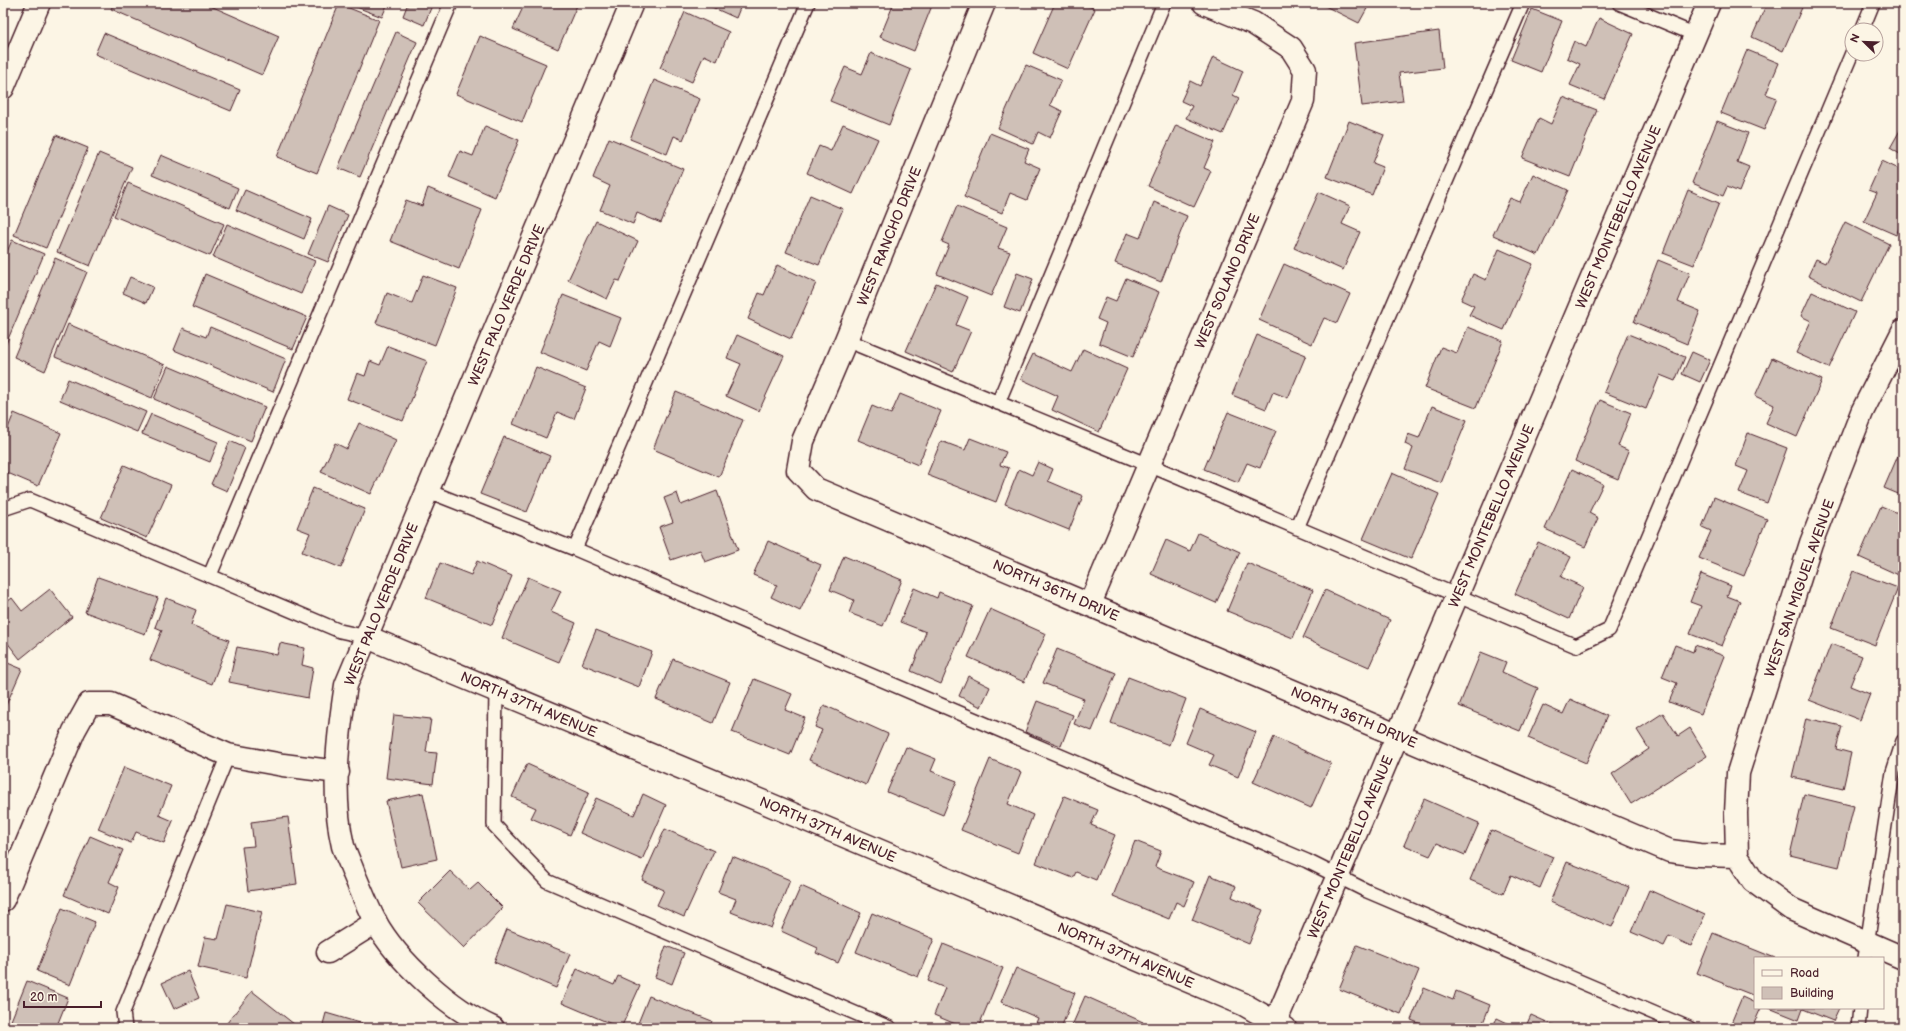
<svg xmlns="http://www.w3.org/2000/svg" width="1906" height="1031" font-family="'Balsamiq Sans',sans-serif">
<style>
.building{fill:#cfc0b7;stroke:#4a1f2b}
.lines{fill:none;stroke-linecap:round;stroke-linejoin:round}
.service-casing{stroke:#4a1f2b;stroke-width:16}
.minor-casing{stroke:#4a1f2b;stroke-width:25}
.secondary-casing{stroke:#4a1f2b;stroke-width:25}
.service{stroke:#fcf5e5;stroke-width:13}
.minor{stroke:#fcf5e5;stroke-width:22}
.secondary{stroke:#fcf5e5;stroke-width:22}
.labels{text-anchor:middle;stroke-width:3.5;stroke-linejoin:round;paint-order:stroke}
.street-label{font-size:14px;fill:#4a1f2b;stroke:#fcf5e5}
</style>
<rect width="100%" height="100%" fill="#fcf5e5"/>
<filter id="ink" filterUnits="userSpaceOnUse"><feTurbulence type="fractalNoise" baseFrequency=".025" numOctaves="2"/><feDisplacementMap in="SourceGraphic" scale="8" xChannelSelector="R" yChannelSelector="G"/><feConvolveMatrix kernelMatrix="1 2 1 2 8 2 1 2 1" color-interpolation-filters="sRGB"/></filter>
<g filter="url(#ink)">
<path class="building" d="M 114,3 L 204,3 L 279,36 L 262,75 L 111,9 Z
M 346,3 L 388,3 L 382,17 Z
M 408,3 L 433,3 L 424,25 L 403,16 Z
M 525,3 L 578,3 L 558,49 L 513,29 Z
M 703,3 L 742,3 L 736,18 Z
M 894,3 L 933,3 L 914,51 L 880,37 Z
M 1055,3 L 1082,3 L 1095,9 L 1068,69 L 1033,53 Z
M 1319,3 L 1370,3 L 1359,23 Z
M 1767,3 L 1804,3 L 1783,51 L 1752,37 Z
M 339,4 L 379,20 L 317,173 L 277,157 Z
M 1532,9 L 1562,21 L 1541,72 L 1511,60 Z
M 685,12 L 729,32 L 717,61 L 704,55 L 692,82 L 660,68 Z
M 1599,18 L 1633,34 L 1604,99 L 1570,85 L 1580,64 L 1567,58 L 1574,41 L 1586,47 Z
M 1439,31 L 1443,68 L 1399,73 L 1403,101 L 1362,106 L 1354,43 Z
M 396,32 L 417,42 L 360,177 L 338,168 Z
M 104,33 L 240,90 L 231,111 L 95,54 Z
M 480,36 L 546,64 L 522,122 L 456,94 Z
M 1747,50 L 1779,63 L 1766,94 L 1777,98 L 1764,130 L 1721,113 Z
M 871,53 L 911,70 L 889,125 L 830,101 L 845,67 L 862,74 Z
M 1903,56 L 1903,68 L 1899,66 Z
M 1213,57 L 1243,71 L 1233,95 L 1239,98 L 1223,134 L 1186,118 L 1192,106 L 1181,101 L 1190,81 L 1200,86 Z
M 1026,65 L 1061,80 L 1050,105 L 1062,111 L 1050,138 L 1038,132 L 1033,144 L 998,128 Z
M 654,80 L 700,99 L 683,140 L 674,136 L 667,154 L 630,139 Z
M 1563,97 L 1597,110 L 1570,177 L 1522,158 L 1539,118 L 1551,124 Z
M 1349,121 L 1384,135 L 1373,163 L 1383,167 L 1372,195 L 1327,177 Z
M 1717,121 L 1748,133 L 1737,162 L 1749,167 L 1739,192 L 1727,187 L 1723,196 L 1692,183 Z
M 843,124 L 878,139 L 853,194 L 807,173 L 819,146 L 831,151 Z
M 1176,125 L 1215,142 L 1204,168 L 1211,171 L 1194,207 L 1148,186 Z
M 1903,125 L 1903,156 L 1890,148 Z
M 485,126 L 519,140 L 495,197 L 449,177 L 460,151 L 473,156 Z
M 990,133 L 1029,149 L 1024,161 L 1040,168 L 1027,200 L 1010,193 L 1002,213 L 964,197 Z
M 56,135 L 88,148 L 46,248 L 14,235 Z
M 609,138 L 683,169 L 661,223 L 637,213 L 633,224 L 600,210 L 610,186 L 593,178 Z
M 99,153 L 132,167 L 90,266 L 57,252 Z
M 161,155 L 238,188 L 230,208 L 152,175 Z
M 1882,161 L 1903,171 L 1903,220 L 1896,235 L 1864,221 L 1877,193 L 1869,190 Z
M 1533,174 L 1568,190 L 1538,255 L 1493,235 L 1510,198 L 1520,202 Z
M 128,183 L 224,224 L 210,256 L 114,216 Z
M 428,188 L 482,210 L 459,269 L 390,241 L 406,200 L 422,206 Z
M 245,190 L 312,219 L 304,239 L 236,210 Z
M 1688,190 L 1719,203 L 1694,265 L 1663,253 Z
M 1319,192 L 1350,206 L 1342,224 L 1360,232 L 1343,270 L 1294,248 Z
M 810,195 L 843,209 L 819,265 L 786,252 Z
M 1154,202 L 1187,216 L 1161,282 L 1115,263 L 1127,233 L 1140,238 Z
M 328,206 L 348,215 L 328,262 L 308,254 Z
M 957,206 L 1007,227 L 998,248 L 1010,252 L 991,296 L 937,274 L 949,245 L 942,242 Z
M 596,221 L 638,241 L 620,281 L 616,280 L 607,299 L 568,280 Z
M 1845,222 L 1889,244 L 1861,302 L 1808,276 L 1816,259 L 1825,263 Z
M 227,224 L 315,261 L 301,294 L 213,257 Z
M 12,240 L 44,254 L 3,351 L 3,261 Z
M 1499,249 L 1533,264 L 1504,330 L 1469,315 L 1474,306 L 1461,300 L 1473,274 L 1486,280 Z
M 55,258 L 87,272 L 45,371 L 14,357 Z
M 1658,260 L 1690,273 L 1678,302 L 1700,311 L 1687,344 L 1634,322 Z
M 1284,264 L 1350,294 L 1337,323 L 1324,318 L 1312,344 L 1259,320 Z
M 777,265 L 816,283 L 791,339 L 748,319 L 759,293 L 764,295 Z
M 1017,273 L 1033,279 L 1020,313 L 1004,307 Z
M 205,274 L 307,317 L 293,349 L 192,307 Z
M 423,275 L 457,288 L 435,345 L 376,323 L 387,293 L 412,303 Z
M 130,277 L 153,287 L 146,303 L 123,293 Z
M 1126,278 L 1159,292 L 1133,357 L 1099,343 L 1106,323 L 1097,319 L 1106,297 L 1116,301 Z
M 936,283 L 968,297 L 956,325 L 971,331 L 953,372 L 906,351 Z
M 1812,292 L 1855,312 L 1829,368 L 1796,353 L 1811,321 L 1801,316 Z
M 563,295 L 621,318 L 610,346 L 599,341 L 586,371 L 540,352 Z
M 68,324 L 165,365 L 152,398 L 55,357 Z
M 210,327 L 286,359 L 273,392 L 174,350 L 183,328 L 206,337 Z
M 1468,327 L 1503,341 L 1476,408 L 1425,388 L 1441,347 L 1457,353 Z
M 1628,334 L 1685,357 L 1675,381 L 1660,375 L 1646,409 L 1604,392 Z
M 737,335 L 784,356 L 759,411 L 726,396 L 741,364 L 727,358 Z
M 1257,335 L 1306,355 L 1288,398 L 1273,392 L 1266,409 L 1232,395 Z
M 388,346 L 427,361 L 403,421 L 347,399 L 357,373 L 365,376 L 370,361 L 380,365 Z
M 1083,349 L 1127,369 L 1099,432 L 1052,410 L 1058,396 L 1021,379 L 1033,354 L 1072,372 Z
M 1692,352 L 1710,360 L 1700,382 L 1682,374 Z
M 1772,358 L 1822,380 L 1797,437 L 1766,423 L 1774,405 L 1755,396 Z
M 168,366 L 265,407 L 251,441 L 154,399 Z
M 536,367 L 586,388 L 574,419 L 557,412 L 546,438 L 513,424 Z
M 68,379 L 146,412 L 137,432 L 60,400 Z
M 676,392 L 743,420 L 719,477 L 653,449 Z
M 900,394 L 941,411 L 918,465 L 858,440 L 872,406 L 891,414 Z
M 1600,400 L 1631,413 L 1618,446 L 1629,451 L 1618,479 L 1575,461 Z
M 1432,406 L 1467,420 L 1441,483 L 1405,469 L 1413,448 L 1405,444 L 1408,434 L 1419,438 Z
M 1228,412 L 1276,431 L 1260,468 L 1247,463 L 1238,483 L 1204,469 Z
M 14,413 L 61,433 L 38,486 L 3,471 L 3,432 L 6,433 Z
M 151,414 L 218,442 L 210,462 L 142,434 Z
M 359,423 L 396,440 L 371,494 L 321,472 L 335,443 L 347,449 Z
M 1748,433 L 1787,448 L 1767,503 L 1739,493 L 1748,471 L 1736,466 Z
M 504,437 L 550,456 L 527,512 L 480,494 Z
M 970,438 L 1006,452 L 1000,465 L 1009,468 L 996,502 L 927,475 L 941,441 L 965,450 Z
M 230,441 L 245,448 L 227,491 L 211,484 Z
M 1903,444 L 1903,496 L 1884,488 Z
M 1038,462 L 1053,469 L 1048,481 L 1083,496 L 1069,530 L 1005,504 L 1019,469 L 1032,475 Z
M 124,465 L 171,485 L 147,538 L 101,518 Z
M 1572,469 L 1603,484 L 1589,513 L 1598,518 L 1585,547 L 1545,529 Z
M 1392,473 L 1439,494 L 1411,559 L 1363,539 Z
M 313,488 L 365,509 L 341,568 L 302,552 L 310,533 L 297,528 Z
M 717,491 L 738,550 L 705,562 L 700,550 L 671,560 L 659,527 L 673,522 L 664,498 L 677,493 L 681,505 Z
M 1714,497 L 1767,519 L 1744,576 L 1699,558 L 1711,531 L 1702,527 Z
M 1881,506 L 1903,515 L 1903,577 L 1859,557 Z
M 1198,533 L 1240,552 L 1216,603 L 1151,574 L 1166,540 L 1190,551 Z
M 768,541 L 821,565 L 800,611 L 771,597 L 777,585 L 753,575 Z
M 1538,542 L 1571,557 L 1561,577 L 1583,587 L 1569,619 L 1515,594 Z
M 844,556 L 902,580 L 883,626 L 849,613 L 854,600 L 830,590 Z
M 477,561 L 512,576 L 492,625 L 426,598 L 440,563 L 471,575 Z
M 1247,563 L 1313,590 L 1293,638 L 1227,611 Z
M 1853,571 L 1898,588 L 1875,645 L 1831,628 Z
M 1701,574 L 1731,586 L 1727,596 L 1740,601 L 1722,646 L 1690,634 L 1701,606 L 1690,602 Z
M 98,577 L 158,598 L 145,634 L 85,612 Z
M 528,577 L 561,591 L 551,612 L 576,623 L 559,662 L 502,638 Z
M 914,588 L 937,598 L 939,592 L 973,606 L 941,684 L 911,671 L 926,632 L 900,622 Z
M 50,589 L 72,617 L 20,659 L 3,637 L 3,605 L 12,598 L 22,611 Z
M 1325,590 L 1390,620 L 1369,667 L 1303,638 Z
M 166,598 L 196,610 L 191,625 L 229,640 L 212,684 L 150,660 L 162,630 L 155,627 Z
M 990,609 L 1046,634 L 1024,682 L 968,657 Z
M 596,630 L 652,652 L 639,687 L 582,664 Z
M 280,643 L 305,648 L 302,665 L 313,668 L 308,698 L 229,682 L 237,647 L 277,655 Z
M 1831,644 L 1862,656 L 1850,686 L 1870,694 L 1860,720 L 1809,700 Z
M 1675,645 L 1693,652 L 1695,645 L 1724,656 L 1701,714 L 1669,702 L 1677,683 L 1662,677 Z
M 1057,649 L 1116,673 L 1092,731 L 1074,724 L 1084,699 L 1043,683 Z
M 1481,652 L 1506,662 L 1502,672 L 1538,688 L 1520,731 L 1459,706 Z
M 673,659 L 730,682 L 713,723 L 656,699 Z
M 3,661 L 22,669 L 3,712 Z
M 968,676 L 990,687 L 981,707 L 959,696 Z
M 1128,677 L 1186,699 L 1169,745 L 1111,723 Z
M 754,679 L 792,694 L 785,710 L 805,718 L 790,755 L 732,732 Z
M 1570,699 L 1607,716 L 1586,763 L 1528,738 L 1543,705 L 1563,714 Z
M 1037,701 L 1073,715 L 1061,746 L 1025,732 Z
M 824,705 L 888,734 L 866,785 L 809,760 L 822,730 L 815,727 Z
M 1200,709 L 1256,732 L 1238,777 L 1209,765 L 1214,755 L 1186,743 Z
M 1663,713 L 1678,736 L 1690,728 L 1707,756 L 1631,804 L 1612,774 L 1649,749 L 1637,730 Z
M 394,715 L 431,719 L 426,752 L 437,753 L 433,784 L 386,778 Z
M 1806,718 L 1842,726 L 1836,749 L 1851,753 L 1843,789 L 1792,777 Z
M 1274,737 L 1331,763 L 1311,808 L 1253,782 Z
M 906,747 L 936,759 L 931,771 L 957,781 L 943,815 L 887,792 Z
M 990,759 L 1021,772 L 1008,804 L 1033,815 L 1018,853 L 961,830 Z
M 527,764 L 589,792 L 570,835 L 531,818 L 536,808 L 512,797 Z
M 124,767 L 171,786 L 159,815 L 173,821 L 164,843 L 136,832 L 131,843 L 98,829 Z
M 423,793 L 437,859 L 401,867 L 386,801 Z
M 643,794 L 666,805 L 642,860 L 580,833 L 596,798 L 634,815 Z
M 1804,794 L 1854,806 L 1839,867 L 1790,855 Z
M 1064,796 L 1098,810 L 1091,825 L 1115,835 L 1096,880 L 1076,872 L 1073,878 L 1036,863 Z
M 1424,799 L 1479,823 L 1465,855 L 1437,843 L 1430,856 L 1404,845 Z
M 288,817 L 297,884 L 248,891 L 242,847 L 254,846 L 251,822 Z
M 665,829 L 714,851 L 684,917 L 657,905 L 664,890 L 642,880 Z
M 1491,830 L 1553,857 L 1540,888 L 1511,875 L 1503,894 L 1470,880 Z
M 90,836 L 123,850 L 109,882 L 119,887 L 108,914 L 64,895 Z
M 1135,841 L 1161,851 L 1155,867 L 1194,882 L 1184,906 L 1176,902 L 1169,919 L 1113,896 Z
M 732,856 L 790,880 L 771,928 L 731,912 L 736,899 L 718,892 Z
M 1567,862 L 1629,887 L 1612,927 L 1550,902 Z
M 450,871 L 470,890 L 478,883 L 503,908 L 464,948 L 418,903 Z
M 1210,875 L 1236,886 L 1232,897 L 1263,910 L 1249,944 L 1192,920 Z
M 801,886 L 861,913 L 838,963 L 816,953 L 818,948 L 781,931 Z
M 1649,890 L 1705,915 L 1691,946 L 1669,936 L 1664,946 L 1631,932 Z
M 227,904 L 262,912 L 246,978 L 198,967 L 205,937 L 218,939 Z
M 62,908 L 95,922 L 70,985 L 37,971 Z
M 872,913 L 934,939 L 918,977 L 856,952 Z
M 507,929 L 570,954 L 556,988 L 494,962 Z
M 1713,933 L 1775,958 L 1755,958 L 1755,996 L 1697,973 Z
M 943,944 L 1003,968 L 978,1028 L 965,1028 L 934,1015 L 945,988 L 928,981 Z
M 1357,945 L 1419,970 L 1401,1014 L 1339,989 Z
M 666,946 L 684,953 L 672,984 L 655,977 Z
M 1016,968 L 1075,993 L 1061,1028 L 1034,1028 L 1038,1018 L 1001,1002 Z
M 577,969 L 614,985 L 618,976 L 640,986 L 621,1028 L 562,1003 Z
M 188,971 L 199,998 L 174,1009 L 162,983 Z
M 27,981 L 68,998 L 56,1028 L 8,1028 Z
M 1424,988 L 1453,1000 L 1456,991 L 1490,1005 L 1481,1028 L 1431,1028 L 1411,1020 Z
M 252,991 L 299,1028 L 223,1028 Z
M 649,996 L 712,1021 L 709,1028 L 636,1028 Z
M 1085,996 L 1143,1022 L 1140,1028 L 1071,1028 Z
M 1742,997 L 1755,1003 L 1755,1008 L 1761,1008 L 1752,1028 L 1729,1028 Z
M 1769,1008 L 1839,1008 L 1833,1021 L 1803,1009 L 1799,1020 Z
M 326,1013 L 377,1028 L 322,1028 Z
M 1531,1015 L 1560,1028 L 1525,1028 Z
M 1497,1018 L 1518,1028 L 1492,1028 Z"/>
<g class="lines">
<defs>
<path id="service" d="M 1619,3 L 1696,35
M 1862,30 L 1873,3
M 846,340 L 1149,465 L 1576,646 L 1609,630 L 1852,53
M 998,403 L 1164,3
M 428,491 L 575,549 L 1307,861 L 1367,891 L 1689,1028
M 3,509 L 30,500 L 340,631 L 367,637
M 1297,528 L 1523,3
M 575,549 L 808,3
M 210,575 L 451,3
M 496,690 L 494,825 L 547,881 L 890,1028
M 1865,958 L 1893,772 L 1903,741
M 125,1028 L 123,1012 L 228,755
M 1858,1028 L 1860,1008"/>
<path id="minor" d="M 984,3 L 846,340 L 803,441 L 798,470 L 816,489 L 1670,851 L 1699,855 L 1737,856 L 1753,881 L 1791,909 L 1903,958
M 1090,604 L 1303,101 L 1305,70 L 1291,48 L 1253,23 L 1204,3
M 367,637 L 771,805 L 1243,1004 L 1285,1028
M 1737,856 L 1736,813 L 1738,773 L 1811,543 L 1862,412 L 1903,331
M 3,900 L 74,731 L 89,704 L 111,704 L 228,755 L 283,765 L 338,772
M 328,952 L 376,922
M 493,1028 C 451,1010 397,961 375,921 C 367,906 361,890 354,874 C 351,865 346,855 343,846 C 331,796 338,735 346,685 L 632,3
M 1273,1028 L 1709,3"/>
<path id="secondary" d="M 3,88 L 39,3"/>
</defs>
<use href="#service" class="service-casing"/>
<use href="#minor" class="minor-casing"/>
<use href="#secondary" class="secondary-casing"/>
<use href="#service" class="service"/>
<use href="#minor" class="minor"/>
<use href="#secondary" class="secondary"/>
</g>
</g>
<g class="labels">
<g class="street-label">
<text transform="translate(1618 217) rotate(-67)" y="5">WEST MONTEBELLO AVENUE</text>
<text transform="translate(889 236) rotate(-68)" y="5">WEST RANCHO DRIVE</text>
<text transform="translate(1227 281) rotate(-67)" y="5">WEST SOLANO DRIVE</text>
<text transform="translate(506 305) rotate(-67)" y="5">WEST PALO VERDE DRIVE</text>
<text transform="translate(1491 516) rotate(-67)" y="5">WEST MONTEBELLO AVENUE</text>
<text transform="translate(1799 588) rotate(-71)" y="5">WEST SAN MIGUEL AVENUE</text>
<text transform="translate(1056 590) rotate(23)" y="5">NORTH 36TH DRIVE</text>
<text transform="translate(381 604) rotate(-68)" y="5">WEST PALO VERDE DRIVE</text>
<text transform="translate(529 704) rotate(23)" y="5">NORTH 37TH AVENUE</text>
<text transform="translate(1354 717) rotate(23)" y="5">NORTH 36TH DRIVE</text>
<text transform="translate(828 829) rotate(23)" y="5">NORTH 37TH AVENUE</text>
<text transform="translate(1350 847) rotate(-67)" y="5">WEST MONTEBELLO AVENUE</text>
<text transform="translate(1126 955) rotate(23)" y="5">NORTH 37TH AVENUE</text>
</g>
</g>
<rect width="1906" height="1031" fill="none" stroke="#fcf5e5" stroke-width="16"/>
<rect x="8" y="8" width="1890" height="1015" fill="none" stroke="#4a1f2b" stroke-width="1.5" filter="url(#ink)"/>
<rect x="1754" y="957" width="130" height="52" fill="#fcf5e5" stroke="#b59f9b"/>
<rect x="1762" y="970" width="20" height="6" fill="#fcf5e5" stroke="#b59f9b"/>
<text x="1790" y="977" font-size="12" fill="#4a1f2b">Road</text>
<rect x="1762" y="987" width="20" height="12" fill="#cfc0b7" stroke="#b59f9b"/>
<text x="1790" y="997" font-size="12" fill="#4a1f2b">Building</text>
<g transform="translate(1864 42) rotate(293)"><circle r="19" fill="#fcf5e5" stroke="#b59f9b"/>
<path d="M0-3L7 15L0 10L-7 15Z" fill="#4a1f2b"/>
<text y="-6" font-size="11" font-weight="bold" text-anchor="middle" fill="#4a1f2b">N</text>
</g>
<path d="M24 1001v6h77v-6" fill="none" stroke="#4a1f2b" stroke-width="2"/>
<text x="30" y="1001" font-size="12" fill="#4a1f2b" stroke="#fcf5e5" stroke-width="3" paint-order="stroke">20 m</text>
</svg>
